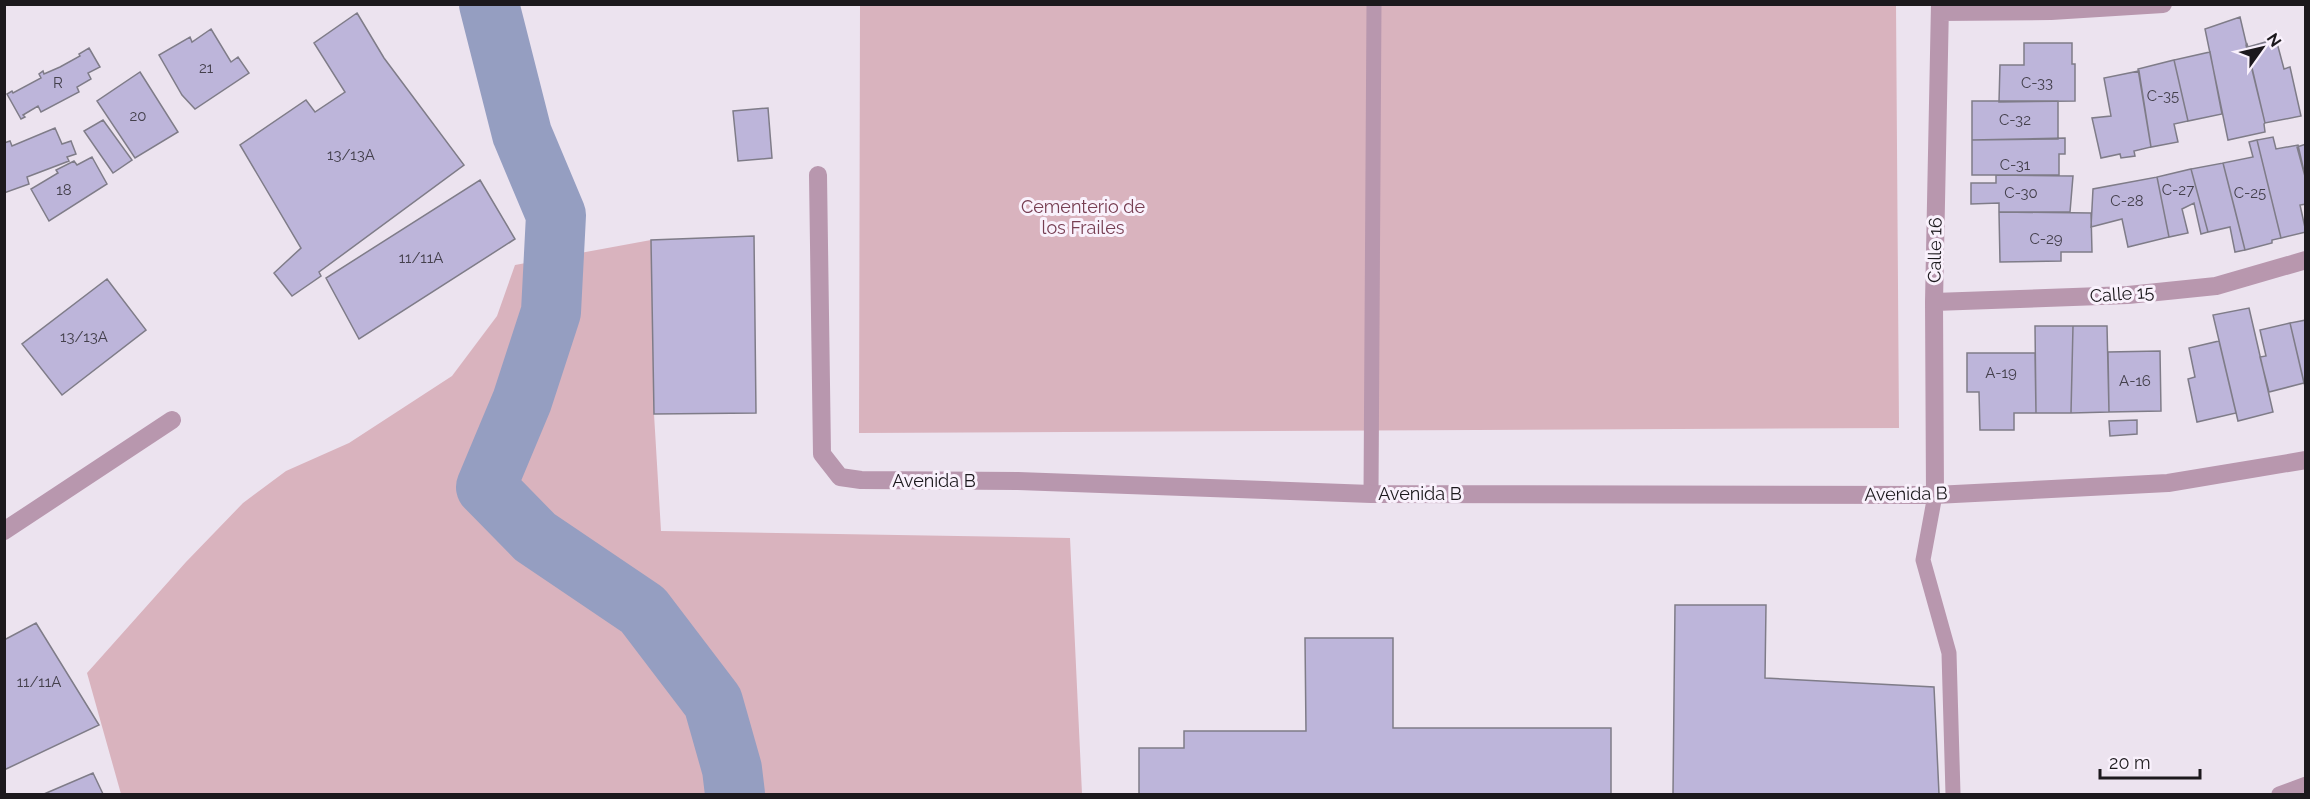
<svg xmlns="http://www.w3.org/2000/svg" width="2310" height="799" font-family="Raleway,sans-serif">
<style>
.green{fill:#d9b3be}
.lines{fill:none;stroke-linecap:round;stroke-linejoin:round}
.river{stroke:#959ec1;stroke-width:60}
.building{fill:#bdb5da;stroke:#7f7c88;stroke-width:1.5}
.service{stroke:#b897ae;stroke-width:15}
.minor{stroke:#b897ae;stroke-width:18}
.labels{text-anchor:middle;stroke-width:6;stroke-linejoin:round;paint-order:stroke}
.number-label{font-size:15px;fill:#44404c}
.park-label{font-size:18px;fill:#773e52;stroke:#f9f1fc}
.street-label{font-size:18px;fill:#1c191d;stroke:#f9f1fc}
</style>
<rect width="100%" height="100%" fill="#ece3ef"/>
<path class="green" d="M 860,5 L 1896,5 L 1899,428 L 859,433 Z
M 651,240 L 654,414 L 661,531 L 1070,538 L 1082,794 L 121,794 L 87,673 L 186,562 L 243,503 L 286,471 L 349,443 L 452,376 L 497,316 L 515,265 Z"/>
<g class="lines">
<path class="river" d="M 489,4 L 522,134 L 556,215 L 551,312 L 522,401 L 486,487 L 535,537 L 643,610 L 713,702 L 732,769 L 735,794"/>
</g>
<path class="building" d="M 357,13 L 384,58 L 464,165 L 319,272 L 321,276 L 292,296 L 274,273 L 301,248 L 240,145 L 306,100 L 315,112 L 345,92 L 314,43 Z
M 2240,17 L 2265,123 L 2264,124 L 2265,132 L 2228,140 L 2205,29 Z
M 211,29 L 231,62 L 238,57 L 249,73 L 195,109 L 182,95 L 159,55 L 190,37 L 192,42 Z
M 2276,39 L 2284,69 L 2290,67 L 2301,116 L 2265,123 L 2246,45 L 2247,44 L 2248,47 Z
M 2024,43 L 2072,43 L 2072,64 L 2075,64 L 2075,101 L 1999,102 L 2000,65 L 2024,65 Z
M 89,48 L 100,67 L 88,73 L 91,79 L 77,87 L 79,92 L 41,112 L 38,106 L 23,115 L 25,117 L 21,119 L 7,94 L 12,91 L 13,93 L 41,78 L 39,74 L 43,71 L 44,74 L 60,67 L 80,56 L 79,54 Z
M 2210,52 L 2222,114 L 2188,121 L 2174,60 Z
M 2174,60 L 2188,121 L 2174,124 L 2178,142 L 2151,147 L 2138,69 Z
M 2139,71 L 2151,147 L 2134,151 L 2135,156 L 2121,158 L 2120,154 L 2101,158 L 2092,118 L 2111,116 L 2104,78 Z
M 140,72 L 178,132 L 135,158 L 97,101 Z
M 1972,101 L 2058,101 L 2058,139 L 1972,140 Z
M 768,108 L 772,158 L 738,161 L 733,111 Z
M 103,120 L 132,160 L 113,173 L 84,131 Z
M 55,128 L 62,144 L 71,141 L 76,154 L 67,157 L 69,161 L 27,177 L 29,184 L 4,193 L 4,143 L 10,141 L 12,146 Z
M 2273,137 L 2276,149 L 2298,145 L 2306,180 L 2306,204 L 2300,205 L 2306,232 L 2281,238 L 2257,140 Z
M 2065,138 L 2065,154 L 2059,154 L 2059,175 L 1972,175 L 1972,140 Z
M 2257,140 L 2281,238 L 2272,240 L 2272,243 L 2245,250 L 2223,163 L 2253,157 L 2249,142 Z
M 2306,144 L 2306,180 L 2297,147 Z
M 92,157 L 107,184 L 49,221 L 31,189 L 58,173 L 56,170 L 74,161 L 77,165 Z
M 2223,163 L 2235,210 L 2245,250 L 2235,252 L 2230,227 L 2208,232 L 2191,169 Z
M 2191,169 L 2208,232 L 2201,234 L 2194,203 L 2182,209 L 2188,233 L 2169,237 L 2157,177 Z
M 1996,175 L 2073,176 L 2070,212 L 1999,212 L 1999,203 L 1971,204 L 1971,183 L 1996,183 Z
M 2157,177 L 2169,237 L 2128,247 L 2122,219 L 2091,227 L 2093,189 Z
M 480,180 L 515,239 L 359,339 L 326,278 Z
M 1999,212 L 2091,213 L 2092,252 L 2061,252 L 2061,261 L 2000,262 Z
M 754,236 L 756,413 L 654,414 L 651,240 Z
M 107,279 L 146,330 L 62,395 L 22,344 Z
M 2249,308 L 2273,412 L 2238,421 L 2213,315 Z
M 2306,320 L 2306,391 L 2290,323 Z
M 2290,323 L 2304,383 L 2269,392 L 2260,357 L 2266,356 L 2260,330 Z
M 2035,326 L 2073,326 L 2071,413 L 2036,413 Z
M 2073,326 L 2107,326 L 2109,412 L 2071,413 Z
M 2219,341 L 2236,413 L 2197,422 L 2188,379 L 2195,377 L 2189,348 Z
M 2160,351 L 2161,411 L 2109,412 L 2108,352 Z
M 1967,353 L 2035,353 L 2036,413 L 2014,413 L 2014,430 L 1980,430 L 1979,392 L 1967,392 Z
M 2137,420 L 2137,434 L 2110,436 L 2109,421 Z
M 1675,605 L 1766,605 L 1765,678 L 1934,687 L 1939,794 L 1673,794 Z
M 36,623 L 99,725 L 4,770 L 4,640 Z
M 1305,638 L 1393,638 L 1393,728 L 1611,728 L 1611,794 L 1139,794 L 1139,748 L 1184,748 L 1184,731 L 1306,731 Z
M 93,773 L 103,794 L 44,794 Z"/>
<g class="lines">
<path class="service" d="M 1371,494 L 1374,4
M 1935,495 L 1923,560 L 1949,653 L 1953,794
M 2279,794 L 2306,784"/>
<path class="minor" d="M 1940,12 L 2051,11 L 2163,4
M 818,175 L 822,454 L 840,477 L 861,480 L 1018,481 L 1371,494 L 1935,495 L 2168,483 L 2306,460
M 1934,302 L 2128,295 L 2216,286 L 2306,260
M 1935,495 L 1934,302 L 1940,4
M 4,531 L 172,420"/>
</g>
<g class="labels">
<g class="number-label">
<text x="206" y="73">21</text>
<text x="58" y="88">R</text>
<text x="2037" y="88">C-33</text>
<text x="2163" y="101">C-35</text>
<text x="138" y="121">20</text>
<text x="2015" y="125">C-32</text>
<text x="351" y="160">13/13A</text>
<text x="2015" y="170">C-31</text>
<text x="64" y="195">18</text>
<text x="2178" y="195">C-27</text>
<text x="2021" y="198">C-30</text>
<text x="2250" y="198">C-25</text>
<text x="2127" y="206">C-28</text>
<text x="2046" y="244">C-29</text>
<text x="421" y="263">11/11A</text>
<text x="84" y="342">13/13A</text>
<text x="2001" y="378">A-19</text>
<text x="2135" y="386">A-16</text>
<text x="39" y="687">11/11A</text>
</g>
<g class="park-label">
<text x="1083" y="213">Cementerio de<tspan x="1083" dy="21">los Frailes</tspan></text>
</g>
<g class="street-label">
<text transform="translate(1935 250) rotate(-89)" y="6">Calle 16</text>
<text transform="translate(2122 294) rotate(-4)" y="6">Calle 15</text>
<text x="934" y="487">Avenida B</text>
<text x="1420" y="500">Avenida B</text>
<text transform="translate(1906 494) rotate(-1)" y="6">Avenida B</text>
</g>
</g>
<rect width="2310" height="799" fill="none" stroke="#1c191d" stroke-width="12"/>
<g transform="translate(2262 48) rotate(56)" stroke="#f9f1fc" stroke-width="4.5" paint-order="stroke">
<path d="M0-4.5L10 22L0 15L-10 22Z" fill="#1c191d"/>
<text y="-9" font-size="16" font-weight="bold" text-anchor="middle" fill="#1c191d">N</text>
</g>
<path d="M2100 769v9h100v-9" fill="none" stroke="#1c191d" stroke-width="3"/>
<text x="2109" y="769" font-size="18" fill="#1c191d" stroke="#f9f1fc" stroke-width="4.5" paint-order="stroke">20 m</text>
</svg>
